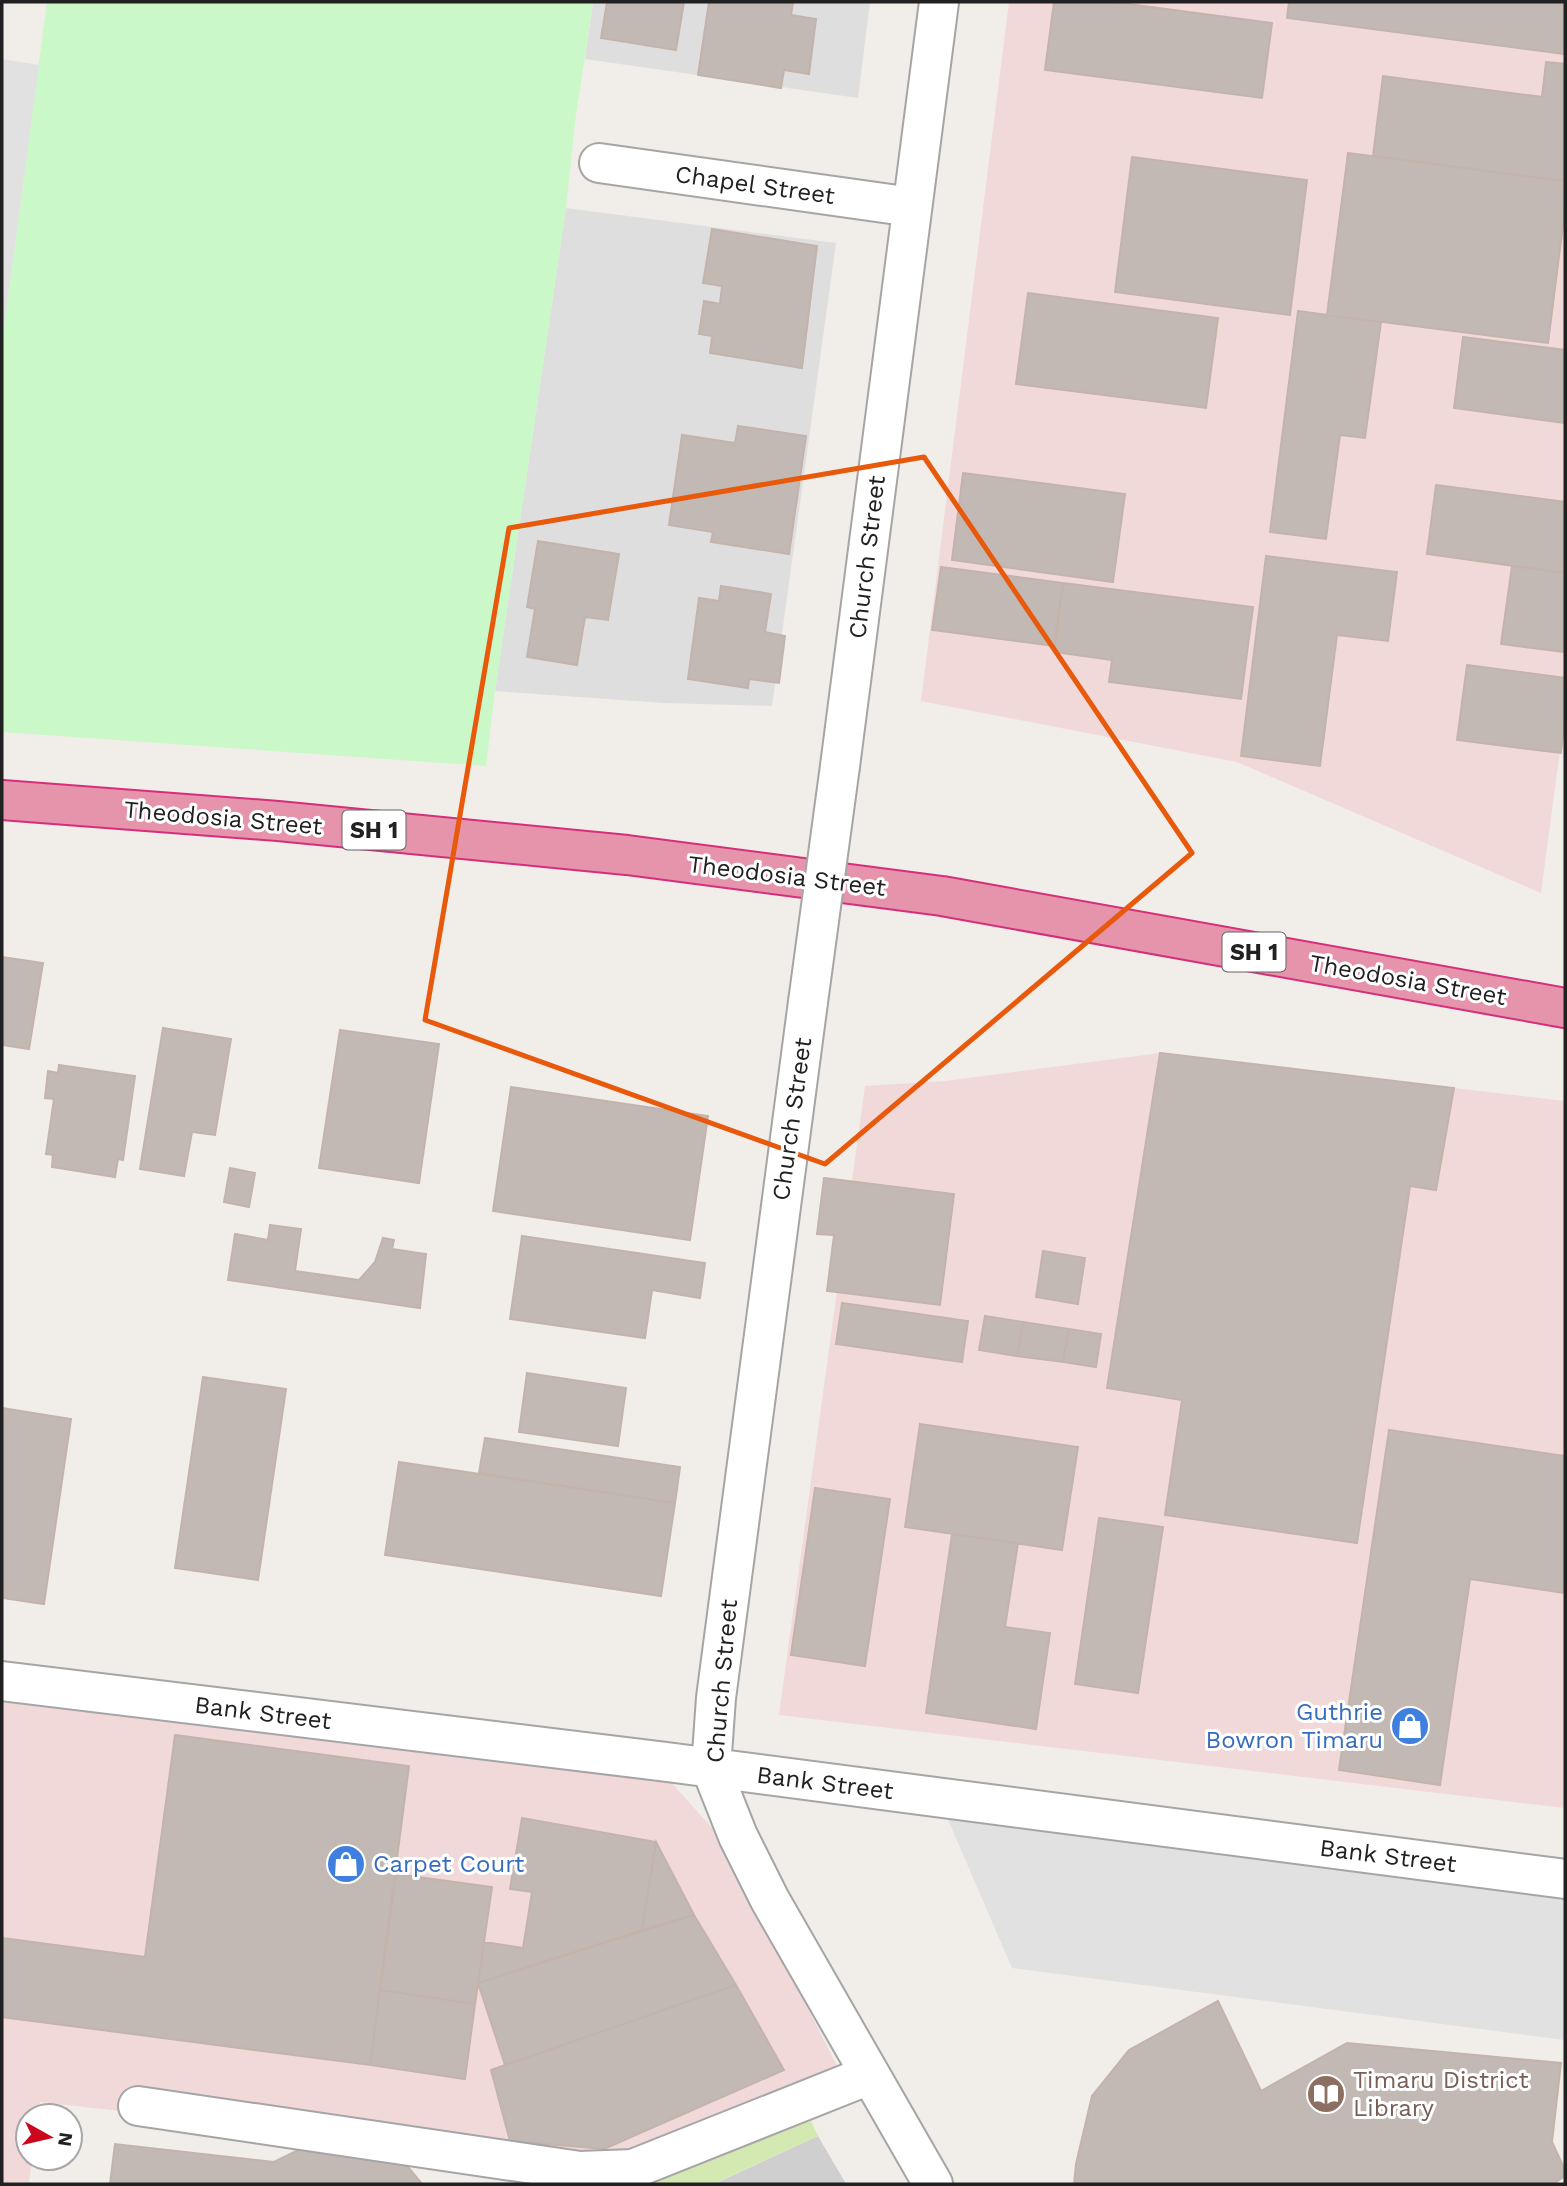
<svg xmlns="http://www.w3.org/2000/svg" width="1567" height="2186" font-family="'Work Sans',sans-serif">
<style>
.residential{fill:#dfdede}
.commercial{fill:#f1d9da}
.religious{fill:#cfcfcf}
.grass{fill:#d3e9b1}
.park{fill:#caf8c8}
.parking{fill:#e1e1e1}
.building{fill:#c2b9b5;stroke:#c3b3ab;stroke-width:2}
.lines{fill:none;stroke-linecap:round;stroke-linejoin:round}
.minor-casing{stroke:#a5a5a5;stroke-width:42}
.highway-casing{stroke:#d62e7b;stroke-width:42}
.minor{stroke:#fff;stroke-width:38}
.highway{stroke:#e594ac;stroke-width:38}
.minor-bridge-casing{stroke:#a5a5a5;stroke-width:42;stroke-linecap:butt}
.minor-bridge{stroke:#fff;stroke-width:38}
.marked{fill:none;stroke:#e8590c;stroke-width:5;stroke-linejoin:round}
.labels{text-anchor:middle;stroke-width:6;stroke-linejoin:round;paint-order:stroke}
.shield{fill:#fff;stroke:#646464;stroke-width:2}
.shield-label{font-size:23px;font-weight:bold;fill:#212121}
.street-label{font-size:24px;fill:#212121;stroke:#fff}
.shop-label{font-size:24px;fill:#366cbe;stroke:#fff;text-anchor:end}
.education-label{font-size:24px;fill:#785e54;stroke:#fff;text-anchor:start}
</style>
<rect width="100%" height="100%" fill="#f1ede8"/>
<path class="residential" d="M 593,2 L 870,2 L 858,98 L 585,59 Z
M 566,208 L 836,243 L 772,706 L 664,703 L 495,691 Z"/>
<path class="commercial" d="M 1009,2 L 1565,2 L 1565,713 L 1541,893 L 1237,762 L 921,701 Z
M 1160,1053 L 1565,1101 L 1565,1808 L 779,1715 L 865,1086 L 945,1081 Z
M 2,1698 L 660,1770 L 723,1840 L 843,2078 L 635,2159 L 581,2163 L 40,2102 L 38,2116 L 28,2116 L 28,2158 L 32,2158 L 29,2184 L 2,2184 Z"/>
<path class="religious" d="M 818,2136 L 846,2184 L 714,2184 Z"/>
<path class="grass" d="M 811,2121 L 818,2136 L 713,2184 L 602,2184 L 700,2162 Z"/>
<path class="park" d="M 47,2 L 593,2 L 575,122 L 566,208 L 495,691 L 486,766 L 2,732 L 2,341 Z"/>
<path class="parking" d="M 2,59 L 39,65 L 2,341 Z
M 946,1815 L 1565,1893 L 1565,2040 L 1012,1968 Z"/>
<path class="building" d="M 607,2 L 684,2 L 676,50 L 601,38 Z
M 709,2 L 793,2 L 791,15 L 816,19 L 809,74 L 784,70 L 781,88 L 698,75 Z
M 1054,2 L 1113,2 L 1272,23 L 1262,98 L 1045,70 Z
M 1289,2 L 1565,2 L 1565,54 L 1287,18 Z
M 1546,62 L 1565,64 L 1565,181 L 1373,156 L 1383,76 L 1542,97 Z
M 1348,153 L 1565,181 L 1565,209 L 1548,343 L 1327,315 Z
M 1132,157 L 1307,180 L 1290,315 L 1115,292 Z
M 712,229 L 817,246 L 802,368 L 710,353 L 712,336 L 699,334 L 704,301 L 720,304 L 722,286 L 703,283 Z
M 1028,293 L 1218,318 L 1206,408 L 1016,384 Z
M 1298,311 L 1381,322 L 1365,438 L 1340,435 L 1326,539 L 1270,532 Z
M 1463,337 L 1565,350 L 1565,423 L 1454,408 Z
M 738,426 L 806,436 L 789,554 L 711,542 L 713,532 L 669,525 L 682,435 L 735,443 Z
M 963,473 L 1125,494 L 1113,582 L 952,560 Z
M 1436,485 L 1565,502 L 1565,573 L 1427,554 Z
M 538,541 L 619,554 L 608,620 L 585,617 L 577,665 L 527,657 L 535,609 L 527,607 Z
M 1266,556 L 1397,572 L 1388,641 L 1337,635 L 1320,766 L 1241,756 Z
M 1512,566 L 1565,573 L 1565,652 L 1501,644 Z
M 941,567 L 1063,583 L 1054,646 L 932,630 Z
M 1063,583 L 1253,607 L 1241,699 L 1109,682 L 1112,660 L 1054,652 Z
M 721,586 L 771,594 L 765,632 L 785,636 L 779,683 L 749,679 L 748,688 L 688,679 L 699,598 L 719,601 Z
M 1467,665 L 1565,678 L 1565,715 L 1561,753 L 1457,740 Z
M 2,957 L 43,963 L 29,1049 L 2,1045 Z
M 163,1028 L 231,1039 L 215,1135 L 192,1132 L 184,1176 L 140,1169 Z
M 340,1030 L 439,1044 L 419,1183 L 319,1168 Z
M 1160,1053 L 1454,1088 L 1436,1190 L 1410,1186 L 1357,1543 L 1165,1515 L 1182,1400 L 1107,1388 Z
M 59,1065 L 135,1076 L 123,1160 L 118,1159 L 115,1177 L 52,1167 L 53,1155 L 46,1154 L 54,1099 L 45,1098 L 48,1071 L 58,1073 Z
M 511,1087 L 708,1116 L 690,1240 L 493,1211 Z
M 230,1168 L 255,1173 L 249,1207 L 224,1202 Z
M 824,1178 L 954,1194 L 940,1305 L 827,1291 L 834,1235 L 817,1234 Z
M 270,1225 L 301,1229 L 295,1271 L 359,1280 L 375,1262 L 383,1238 L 394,1240 L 392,1249 L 426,1254 L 420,1308 L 228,1280 L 235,1234 L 268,1240 Z
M 522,1236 L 705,1263 L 700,1298 L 652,1290 L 645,1338 L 510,1319 Z
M 1043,1251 L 1085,1258 L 1078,1304 L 1036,1297 Z
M 842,1303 L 968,1321 L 962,1362 L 836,1344 Z
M 985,1316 L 1023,1322 L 1017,1356 L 979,1350 Z
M 1023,1322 L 1069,1329 L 1063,1362 L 1017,1356 Z
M 1069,1329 L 1101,1334 L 1096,1367 L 1063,1362 Z
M 527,1373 L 626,1388 L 618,1446 L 519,1432 Z
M 203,1377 L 286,1389 L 258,1580 L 175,1568 Z
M 2,1408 L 71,1419 L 44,1604 L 2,1598 Z
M 920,1424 L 1078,1447 L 1062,1550 L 905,1527 Z
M 1389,1430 L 1565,1456 L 1565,1593 L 1470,1579 L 1440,1785 L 1339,1770 Z
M 485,1438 L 680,1467 L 675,1503 L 479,1473 Z
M 399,1462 L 675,1503 L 661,1596 L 385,1555 Z
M 815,1488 L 890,1499 L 865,1666 L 791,1655 Z
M 1099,1518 L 1163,1527 L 1138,1693 L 1075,1684 Z
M 952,1534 L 1018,1543 L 1005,1627 L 1050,1633 L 1036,1729 L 926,1713 Z
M 175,1735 L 409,1766 L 370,2065 L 2,2017 L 2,1938 L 145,1957 Z
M 522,1818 L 656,1842 L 642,1930 L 478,1983 L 484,1942 L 523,1948 L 532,1892 L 510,1889 Z
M 656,1842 L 694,1915 L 642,1930 Z
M 396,1874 L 492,1887 L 475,2004 L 380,1990 Z
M 694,1915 L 736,1985 L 505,2065 L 478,1983 Z
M 736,1985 L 784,2070 L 604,2149 L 510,2141 L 491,2070 Z
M 380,1990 L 475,2004 L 465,2079 L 370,2065 Z
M 1218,2001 L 1261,2091 L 1347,2043 L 1561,2063 L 1552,2142 L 1565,2170 L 1565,2176 L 1553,2184 L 1074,2184 L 1076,2164 L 1092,2096 L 1129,2050 Z
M 325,2137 L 390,2145 L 422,2184 L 110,2184 L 115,2144 L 274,2162 Z"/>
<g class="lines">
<defs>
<path id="minor" d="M 599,163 L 912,207
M 840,766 L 939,2
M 808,1002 L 716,1698 L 711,1768 L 738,1836 L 770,1900 L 933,2184
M 2,1681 L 659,1761 L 1565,1879
M 138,2106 L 580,2171 L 633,2169 L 869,2075"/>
<path id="highway" d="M 2,800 L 278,821 L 627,855 L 942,896 L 1565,1008"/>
</defs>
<use href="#minor" class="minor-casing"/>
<use href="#highway" class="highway-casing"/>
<use href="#minor" class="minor"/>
<use href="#highway" class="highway"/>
<defs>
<path id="minor-bridge" d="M 808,1002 L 840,766"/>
</defs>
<use href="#minor-bridge" class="minor-bridge-casing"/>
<use href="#minor-bridge" class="minor-bridge"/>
</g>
<path class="marked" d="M 924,457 L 1192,853 L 825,1164 L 425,1020 L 509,528 Z"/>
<defs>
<symbol id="shop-disc" viewBox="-11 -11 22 22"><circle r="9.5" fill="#3f7fe0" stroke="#fff"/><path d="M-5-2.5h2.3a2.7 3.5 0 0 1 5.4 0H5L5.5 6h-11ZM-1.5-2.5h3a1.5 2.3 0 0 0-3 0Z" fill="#fff"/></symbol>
<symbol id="library-disc" viewBox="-11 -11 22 22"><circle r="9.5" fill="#8d6e63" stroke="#fff"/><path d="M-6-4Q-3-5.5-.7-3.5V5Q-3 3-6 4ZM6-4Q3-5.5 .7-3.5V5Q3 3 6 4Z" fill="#fff"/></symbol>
</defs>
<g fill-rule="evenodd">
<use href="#shop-disc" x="1388" y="1704" width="44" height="44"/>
<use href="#shop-disc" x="324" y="1842" width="44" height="44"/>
<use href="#library-disc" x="1304" y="2072" width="44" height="44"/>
</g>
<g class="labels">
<g class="shield">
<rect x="342.5" y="810.5" width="63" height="39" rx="5"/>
<rect x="1222.5" y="932.5" width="63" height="39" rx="5"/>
</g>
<g class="shield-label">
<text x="374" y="838">SH 1</text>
<text x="1254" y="960">SH 1</text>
</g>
<g class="street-label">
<text transform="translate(755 185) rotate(8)" y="8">Chapel Street</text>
<text transform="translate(867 557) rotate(-83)" y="8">Church Street</text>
<text transform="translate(223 818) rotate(5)" y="8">Theodosia Street</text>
<text transform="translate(787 876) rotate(7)" y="8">Theodosia Street</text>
<text transform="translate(1408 980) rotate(10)" y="8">Theodosia Street</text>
<text transform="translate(792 1119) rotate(-82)" y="8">Church Street</text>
<text transform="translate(722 1681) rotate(-85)" y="8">Church Street</text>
<text transform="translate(263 1713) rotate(7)" y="8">Bank Street</text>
<text transform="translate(825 1783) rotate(7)" y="8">Bank Street</text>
<text transform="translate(1388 1856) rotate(7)" y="8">Bank Street</text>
</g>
<g class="shop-label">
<text x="1383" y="1720">Guthrie<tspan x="1383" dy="28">Bowron Timaru</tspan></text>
<text x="373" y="1872" text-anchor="start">Carpet Court</text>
</g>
<g class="education-label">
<text x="1353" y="2088">Timaru District<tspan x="1353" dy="28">Library</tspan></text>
</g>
</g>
<rect width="1567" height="2186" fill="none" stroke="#212121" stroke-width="7"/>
<g transform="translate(49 2137) rotate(98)"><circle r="33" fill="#ffffff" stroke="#a6a6a6" stroke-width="2"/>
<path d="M0-5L12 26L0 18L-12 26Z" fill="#cc071d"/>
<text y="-10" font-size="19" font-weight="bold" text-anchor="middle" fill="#212121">N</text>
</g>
</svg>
